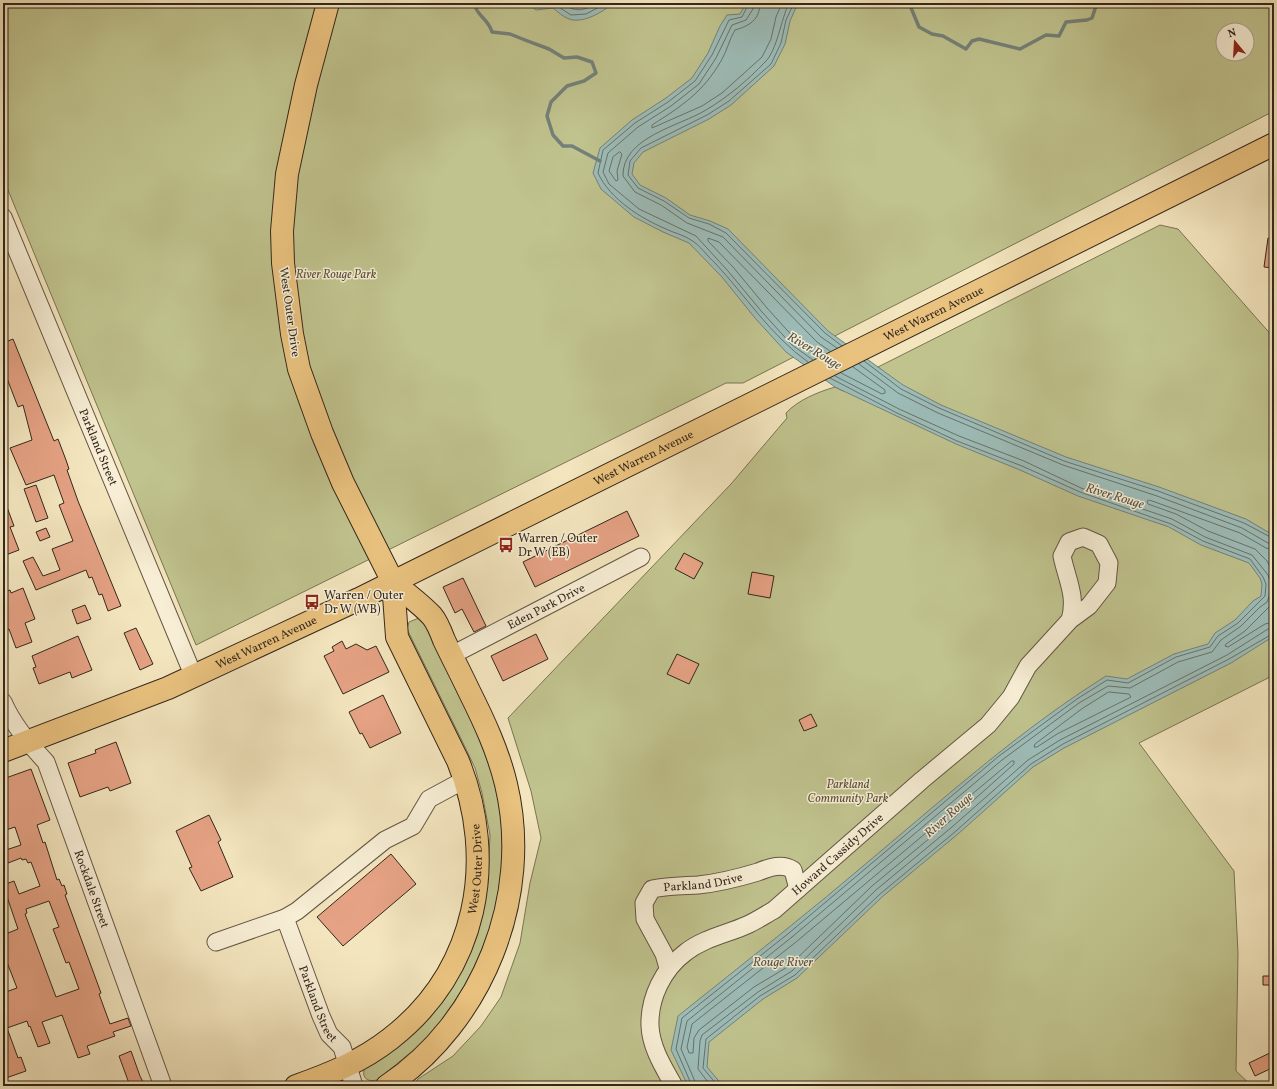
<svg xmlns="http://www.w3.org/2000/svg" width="1277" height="1089" font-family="Vollkorn,serif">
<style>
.green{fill:#c0c38e;stroke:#7a7554;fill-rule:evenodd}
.water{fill:#9dbdb9;stroke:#73817a}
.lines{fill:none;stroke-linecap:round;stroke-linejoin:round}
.shore{stroke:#68726a;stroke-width:1}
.stream{stroke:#73817a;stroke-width:3.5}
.building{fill:#e5a284;stroke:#34271b;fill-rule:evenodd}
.minor-casing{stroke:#645644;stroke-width:19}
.major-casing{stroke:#34271b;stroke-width:24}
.minor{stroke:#f7eed5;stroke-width:17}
.major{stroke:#eac27f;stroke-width:22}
.labels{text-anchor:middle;stroke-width:3;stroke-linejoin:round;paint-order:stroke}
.park-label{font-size:12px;font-style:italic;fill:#574e38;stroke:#f7eed5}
.street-label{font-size:12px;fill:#34271b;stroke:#f7eed5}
.poi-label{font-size:12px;fill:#34271b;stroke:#f7eed5;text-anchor:start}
.water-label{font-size:13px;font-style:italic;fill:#54544a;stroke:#f7eed5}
</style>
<rect width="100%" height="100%" fill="#f3e5be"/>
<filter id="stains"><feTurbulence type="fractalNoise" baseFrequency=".005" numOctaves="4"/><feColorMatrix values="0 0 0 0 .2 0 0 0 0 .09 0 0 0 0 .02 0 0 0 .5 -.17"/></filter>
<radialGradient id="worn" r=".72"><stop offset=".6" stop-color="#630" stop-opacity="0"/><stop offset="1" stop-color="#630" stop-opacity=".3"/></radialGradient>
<path class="green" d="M 3,3 L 1274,3 L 1274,111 L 743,383 L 726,383 L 196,645 L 3,178 ZM 1223,30 L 1247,30 L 1247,54 L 1223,54 Z
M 1160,225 L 1178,229 L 1274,338 L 1274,675 L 1139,743 L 1234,871 L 1238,953 L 1236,1071 L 1252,1086 L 412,1086 L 418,1079 L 453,1056 L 481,1026 L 501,997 L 520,943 L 530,883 L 541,838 L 531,791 L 508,718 L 731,484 L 787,418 L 786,413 C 798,400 818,392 835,387 L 843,391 L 883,371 L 878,367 Z
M 419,618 L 426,623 L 483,738 L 500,796 L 504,862 L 491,929 L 470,979 L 441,1022 L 427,1039 L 377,1080 C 368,1082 362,1079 364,1069 L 469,954 L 478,931 L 488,882 L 490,835 L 482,793 L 475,768 L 466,749 L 407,629 L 409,622 Z"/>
<path class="water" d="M 527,3 L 613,3 C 603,12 583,24 569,19 C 563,17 557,11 553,8 L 536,10 Z
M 746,3 L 798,3 L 790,21 L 785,44 L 774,66 L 731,105 L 709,119 L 643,152 L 634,163 L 632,174 L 640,185 L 666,198 L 690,215 L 710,221 L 728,229 L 828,331 L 903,385 L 941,405 L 1066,457 L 1159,487 L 1246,519 L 1273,535 L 1274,636 L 1231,663 L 1064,748 L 1033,767 L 958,834 L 882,897 L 797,978 L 763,999 L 709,1042 L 707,1067 L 723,1086 L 688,1086 L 671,1050 L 678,1016 C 744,963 811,911 875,856 C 950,793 1023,728 1106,676 L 1127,679 L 1174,654 L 1208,644 L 1215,633 L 1235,620 L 1253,601 L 1261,596 L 1262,584 L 1260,578 L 1249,563 L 1201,545 L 1169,527 L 1078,496 L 1020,470 L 956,444 L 835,387 L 786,352 L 755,318 L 722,277 L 689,243 L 663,232 L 634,217 L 601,189 L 593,173 L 600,148 L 632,120 L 666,98 L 692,78 L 708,53 L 720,26 L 727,15 L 740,14 Z"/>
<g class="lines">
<path class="shore" d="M 534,3 L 537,5 L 554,4 L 571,15 L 586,14 L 607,3
M 561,3 C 576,13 583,11 598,3
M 749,3 L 742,17 L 729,20 L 712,55 L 695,81 L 668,102 L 635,123 L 603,150 L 598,173 C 610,199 640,218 666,229 C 674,233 684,235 691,240 C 700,245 707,256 715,263 C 746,296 770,335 808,362
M 754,3 L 753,9 L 746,20 L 732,25 L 716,58 L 699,84 L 671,106 L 638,127 L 608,153 L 603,172 L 609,184 L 639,209 L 696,236 L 728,271 L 762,312 L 792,345 L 813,360
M 760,3 C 760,20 749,26 735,30 C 729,40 727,51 721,61 C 703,92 682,106 652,125 L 652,128 L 702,106 L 722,93 L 762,57 L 771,39 L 776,17 L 782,3
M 789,3 C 781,19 777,51 765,62 C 748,80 728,97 706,110 C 680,126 622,137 623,176 L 635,192 L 661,205 L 687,223 L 723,237 L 821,337 L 837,348
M 794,3 L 786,20 L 781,43 L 771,64 L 729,101 L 707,115 L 641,148 L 630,161 L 628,175 L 638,188 L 664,201 L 689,218 L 709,224 L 726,233 L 825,333 L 842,346
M 620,152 L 622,154 L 617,171 L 618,180 L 616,181 L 609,171 L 613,157 Z
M 819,357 L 796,340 L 767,308 L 733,267 L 708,241 L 708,238 L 719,242 L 817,342 L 830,351
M 864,361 L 901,389 L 939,408 L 1064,461 L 1158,491 L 1244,523 L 1274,539
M 859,364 L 898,393 L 938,413 L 1063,465 L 1157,496 L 1242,528 L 1268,543 L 1274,544
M 841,373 L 882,394 L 885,393 L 885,390 L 853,367
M 1274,550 L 1266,548 L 1240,533 L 1155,502 L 1149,500 L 1147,501 L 1148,504 L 1176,514 L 1208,531 L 1255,549 L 1267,561 L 1274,574
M 1274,602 L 1245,631 L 1226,644 L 1225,646 L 1228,647 L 1265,624 L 1274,622
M 1109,692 L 1129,694 L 1131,697 L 1057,734 L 1037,747 L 1034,747 L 1035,744 L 1083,708 Z
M 1012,761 L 1014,761 L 1014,764 L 948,823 L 872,886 L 789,966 L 754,987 L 699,1030 L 694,1038 L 693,1053 L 689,1053 L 687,1047 L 692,1024 L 796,942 Z
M 692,1086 L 676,1049 L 682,1018 L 789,933 L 999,756 L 1077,699 L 1107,680 L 1128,683 L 1176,657 L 1210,647 L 1218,636 L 1238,623 L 1265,596 L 1266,584 L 1263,577 L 1250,559 L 1203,541 L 1171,524 L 1080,492 L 1022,466 L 957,441 L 897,413 L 830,378
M 697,1086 L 681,1049 L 687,1021 L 792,937 L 1002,760 L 1079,703 L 1108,686 L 1130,688 L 1178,662 L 1212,652 L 1221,640 L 1241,626 L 1259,608 L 1267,602 L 1269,597 L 1271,584 L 1268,575 L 1252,555 L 1205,537 L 1172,519 L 1081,488 L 1024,461 L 959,436 L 899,409 L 835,376
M 711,1086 L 698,1069 L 700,1041 L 702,1035 L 758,992 L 792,971 L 876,890 L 952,827 L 1028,760 L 1060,740 L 1227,655 L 1268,629 L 1274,628
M 718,1086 L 703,1068 L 706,1039 L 760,996 L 795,975 L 880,894 L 956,831 L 1031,764 L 1063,744 L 1229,659 L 1274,633"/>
<path class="stream" d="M 474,3 C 477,17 488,18 492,32 L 510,34 L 525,40 L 549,49 L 564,58 L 577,57 L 592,62 L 596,73 L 584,81 L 567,86 L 551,102 L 547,116 L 553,135 L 563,146 L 572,146 L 600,161
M 909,3 L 919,27 L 932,34 L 943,36 L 966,49 L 972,41 L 979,39 L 1020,49 L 1046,35 L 1059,36 L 1066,22 L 1087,20 L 1092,18 L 1097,3"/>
</g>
<path class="building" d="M 1268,238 L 1274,239 L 1274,268 L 1264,267 Z
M 13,339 L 54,441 L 58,439 L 66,460 L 69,469 L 67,470 L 78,501 L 121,606 L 108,611 L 102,594 L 99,595 L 92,577 L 89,578 L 86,570 L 36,590 L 23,561 L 33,557 L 43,576 L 60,570 L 52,549 L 73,541 L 59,505 L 64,503 L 54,475 L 26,485 L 10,448 L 32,440 L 23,405 L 18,407 L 3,368 L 3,343 Z
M 36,485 L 48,518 L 36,522 L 24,489 Z
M 4,499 L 14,526 L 10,527 L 19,550 L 3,556 Z
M 627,511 L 639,536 L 535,587 L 523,562 Z
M 46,528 L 50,537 L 40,541 L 36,532 Z
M 684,553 L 703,563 L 694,579 L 675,569 Z
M 752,572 L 774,576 L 770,598 L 748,594 Z
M 463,578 L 486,626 L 474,632 L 462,609 L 455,613 L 443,587 Z
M 23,588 L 35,619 L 25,623 L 32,642 L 16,648 L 9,629 L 3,632 L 3,593 L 10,590 L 11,593 Z
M 85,605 L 91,619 L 77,624 L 72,610 Z
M 136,628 L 153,664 L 140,670 L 124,633 Z
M 536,634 L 548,659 L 503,681 L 491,656 Z
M 78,636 L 92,670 L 72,678 L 70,672 L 39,684 L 33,668 L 36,667 L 32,656 Z
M 342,641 L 346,649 L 356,644 L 367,650 L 376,646 L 389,672 L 343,694 L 324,656 L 334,651 L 332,647 Z
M 677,654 L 699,664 L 689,684 L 667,674 Z
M 383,695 L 401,733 L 370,748 L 362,733 L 360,734 L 349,712 Z
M 811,714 L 817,726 L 804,731 L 799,720 Z
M 116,742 L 131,783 L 110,791 L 108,787 L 80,797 L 68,763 L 96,753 L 95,750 Z
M 31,769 L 50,820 L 37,825 L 43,843 L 45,842 L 57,880 L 59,879 L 62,886 L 64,885 L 67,894 L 65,895 L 101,993 L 99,994 L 110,1024 L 128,1018 L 131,1026 L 113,1032 L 115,1036 L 87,1046 L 90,1054 L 78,1058 L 62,1015 L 42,1022 L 50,1043 L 38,1047 L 30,1026 L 29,1027 L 27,1021 L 7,1028 L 18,1058 L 21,1057 L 26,1071 L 3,1079 L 3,993 L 17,988 L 3,952 L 3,935 L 18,929 L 3,885 L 14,881 L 19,894 L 40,886 L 31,862 L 28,863 L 26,859 L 22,860 L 21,858 L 3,865 L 3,851 L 21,845 L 15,827 L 3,831 L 3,779 ZM 49,901 L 59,927 L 53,929 L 66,963 L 69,962 L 79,989 L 56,997 L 25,914 L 27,913 L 26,909 Z
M 209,815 L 221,840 L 218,842 L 233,877 L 201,891 L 189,868 L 192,867 L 176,831 Z
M 391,854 L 416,884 L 343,946 L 317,917 Z
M 1263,976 L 1274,976 L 1274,985 L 1263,985 Z
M 131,1051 L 140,1076 L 145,1086 L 130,1086 L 119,1056 Z
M 1274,1051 L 1274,1067 L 1255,1076 L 1249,1063 Z"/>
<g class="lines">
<defs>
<g id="minor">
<path id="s1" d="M 3,217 L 194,677"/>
<path id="s2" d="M 452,655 L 641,557"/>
<path id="s3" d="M 3,702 C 13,725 29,744 46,762 L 163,1086"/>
<path id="s4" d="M 285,918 L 321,1016 L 329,1034 L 342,1047 L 354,1086"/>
<path d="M 216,942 L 285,918 L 297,911 L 385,840 L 413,826 L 429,799 L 466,779"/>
<path id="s5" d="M 668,968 L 664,954 L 645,919 L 644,903 L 652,889 C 668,886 682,886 698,885 C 719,883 738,878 758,872 C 770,867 782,863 793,870 L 798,889"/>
<path id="s6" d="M 674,1086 C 664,1068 651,1048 650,1026 C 649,998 663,969 686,952 C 704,938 727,934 747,925 C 756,921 765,915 774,910 L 922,780 L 988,725 L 1011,697 L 1028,666 L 1070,620 L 1089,606 L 1107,583 L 1109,563 L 1099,544 L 1083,537 L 1069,542 L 1062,556 C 1067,580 1077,596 1070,620"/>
</g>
<g id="major">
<path id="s7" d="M 3,751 L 168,688 L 359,599 L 1274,144"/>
<path id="s8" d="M 296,1086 C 330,1074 362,1061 390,1039 C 478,971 498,860 458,761 L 397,637 L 393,582 L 343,483 L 322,433 L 299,369 L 292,334 L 283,263 L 282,231 L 287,174 L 306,85 L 328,3"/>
<path d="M 387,1086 C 483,1022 533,896 506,784 C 498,751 484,721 469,691 C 461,674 452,657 444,640 C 441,632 437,622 432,616 C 420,603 405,593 393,582"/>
</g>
</defs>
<use href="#minor" class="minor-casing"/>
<use href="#major" class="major-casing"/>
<use href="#minor" class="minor"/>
<use href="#major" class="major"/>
</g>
<defs>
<symbol id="bus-bare" viewBox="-9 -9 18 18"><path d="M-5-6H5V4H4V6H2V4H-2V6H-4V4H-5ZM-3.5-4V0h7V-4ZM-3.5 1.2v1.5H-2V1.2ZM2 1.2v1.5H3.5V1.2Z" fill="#8f2418" stroke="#f7eed5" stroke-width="2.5" paint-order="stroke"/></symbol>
</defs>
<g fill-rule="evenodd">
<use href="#bus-bare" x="495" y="534" width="22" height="22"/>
<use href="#bus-bare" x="301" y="591" width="22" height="22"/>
</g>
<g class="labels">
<g class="park-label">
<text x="336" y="278">River Rouge Park</text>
<text x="848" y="788">Parkland<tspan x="848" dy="14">Community Park</tspan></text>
</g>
<g class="street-label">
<text transform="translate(290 312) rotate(82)" y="4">West Outer Drive</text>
<text dy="4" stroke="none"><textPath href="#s7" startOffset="1029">West Warren Avenue</textPath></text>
<text dy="4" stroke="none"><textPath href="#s1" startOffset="249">Parkland Street</textPath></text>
<text dy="4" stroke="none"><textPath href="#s7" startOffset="705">West Warren Avenue</textPath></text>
<text dy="4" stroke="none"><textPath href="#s2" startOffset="106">Eden Park Drive</textPath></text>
<text dy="4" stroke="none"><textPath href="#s7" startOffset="285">West Warren Avenue</textPath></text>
<text dy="4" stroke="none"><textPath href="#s6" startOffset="333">Howard Cassidy Drive</textPath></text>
<text dy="4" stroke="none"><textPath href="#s8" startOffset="303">West Outer Drive</textPath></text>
<text dy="4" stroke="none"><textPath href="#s5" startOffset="138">Parkland Drive</textPath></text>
<text dy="4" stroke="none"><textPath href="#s3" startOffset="209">Rockdale Street</textPath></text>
<text dy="4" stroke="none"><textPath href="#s4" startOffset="92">Parkland Street</textPath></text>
</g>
<g class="poi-label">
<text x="518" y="542">Warren / Outer<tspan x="518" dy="14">Dr W (EB)</tspan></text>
<text x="324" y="599">Warren / Outer<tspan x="324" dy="14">Dr W (WB)</tspan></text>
</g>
<g class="water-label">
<text transform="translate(815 350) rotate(31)" y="5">River Rouge</text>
<text transform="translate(1115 495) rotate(17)" y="5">River Rouge</text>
<text transform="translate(948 814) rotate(-42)" y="5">River Rouge</text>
<text x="783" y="966">Rouge River</text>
</g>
</g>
<rect width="1277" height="1089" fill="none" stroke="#f3e5be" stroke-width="16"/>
<rect x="4" y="4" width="1269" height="1081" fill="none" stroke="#34271b" stroke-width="2"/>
<rect x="8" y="8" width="1261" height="1073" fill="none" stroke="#34271b"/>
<g transform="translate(1235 42) rotate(342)"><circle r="19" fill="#f7eed5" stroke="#a99e8b"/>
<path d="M0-3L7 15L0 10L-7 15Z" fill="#8f2418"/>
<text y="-6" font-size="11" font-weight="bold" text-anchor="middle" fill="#34271b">N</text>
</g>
<rect width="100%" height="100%" filter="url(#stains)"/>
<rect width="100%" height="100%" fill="url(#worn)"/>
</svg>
